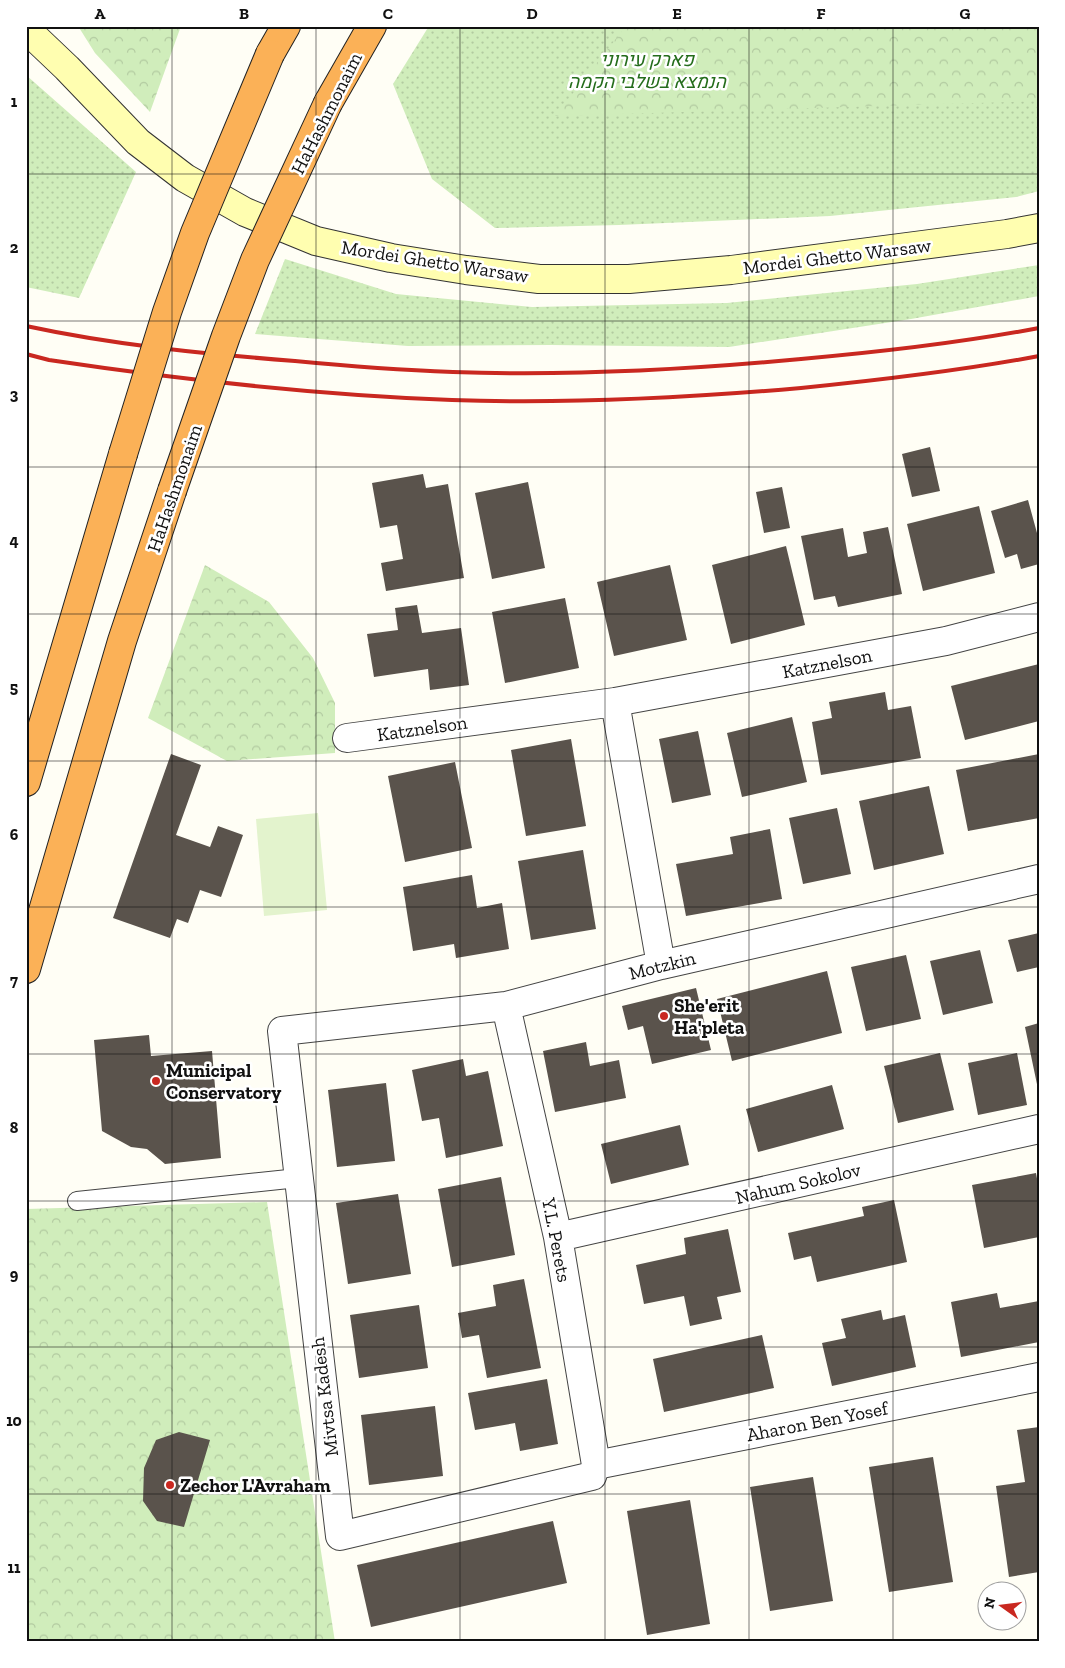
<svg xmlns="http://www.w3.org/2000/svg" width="1065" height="1668" font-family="'Zilla Slab',Heebo,serif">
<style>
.grass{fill:url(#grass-dots)}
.park{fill:url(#park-crowns)}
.pitch{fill:#e3f3cd}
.building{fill:#5a534c}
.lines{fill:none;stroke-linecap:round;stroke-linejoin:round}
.lane-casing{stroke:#444;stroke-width:20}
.street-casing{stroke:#444;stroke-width:30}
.secondary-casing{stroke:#333;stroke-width:30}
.highway-casing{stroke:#222;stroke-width:30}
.lane{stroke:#fff;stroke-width:18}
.street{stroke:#fff;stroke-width:28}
.secondary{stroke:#fffeb0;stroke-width:28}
.highway{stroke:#fbb157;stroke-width:28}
.rail{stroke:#c92820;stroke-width:4}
.highway-bridge-casing{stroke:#222;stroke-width:30;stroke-linecap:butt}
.highway-bridge{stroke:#fbb157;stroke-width:28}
.grid{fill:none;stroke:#111;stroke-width:1;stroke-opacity:0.55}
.poi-dot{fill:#c92820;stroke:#fff;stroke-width:2}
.labels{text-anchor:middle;stroke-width:5;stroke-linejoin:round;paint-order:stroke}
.park-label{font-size:19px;font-style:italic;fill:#256d1c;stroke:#fff}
.street-label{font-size:19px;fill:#111;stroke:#fff}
.poi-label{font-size:19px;font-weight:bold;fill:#111;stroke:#fff;text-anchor:start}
.neatline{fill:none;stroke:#111;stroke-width:2}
.grid-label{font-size:16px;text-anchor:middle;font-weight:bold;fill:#111}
</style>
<defs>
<pattern id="grass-dots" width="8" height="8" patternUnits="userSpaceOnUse" patternTransform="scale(1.25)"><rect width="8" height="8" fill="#d0edbb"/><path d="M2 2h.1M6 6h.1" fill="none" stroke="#b2caa0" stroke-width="1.8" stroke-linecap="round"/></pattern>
<pattern id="park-crowns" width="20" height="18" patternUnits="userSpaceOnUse" patternTransform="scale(1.25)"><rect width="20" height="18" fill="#d0edbb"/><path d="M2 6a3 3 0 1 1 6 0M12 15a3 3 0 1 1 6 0" fill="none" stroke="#b2caa0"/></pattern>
</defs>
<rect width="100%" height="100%" fill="#fffef5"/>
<path class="grass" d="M 429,26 L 1039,26 L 1039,191 L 1016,197 L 830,216 L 619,225 L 495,228 L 432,179 L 393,84 Z
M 26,75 L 136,172 L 79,298 L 26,287 Z
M 285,259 L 396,294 L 532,307 L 727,303 L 917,284 L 1039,265 L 1039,296 L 911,319 L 729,347 L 551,345 L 408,346 L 255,334 Z"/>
<path class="park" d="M 78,26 L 181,26 L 150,112 L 95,53 Z
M 626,26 L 1039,26 L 1039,101 L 555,116 Z
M 205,565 L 269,602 L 313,658 L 335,703 L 335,753 L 227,761 L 148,718 Z
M 267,1202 L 335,1642 L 26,1642 L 26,1209 Z"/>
<path class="pitch" d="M 318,813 L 327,910 L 264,916 L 256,819 Z"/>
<path class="building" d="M 930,447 L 940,491 L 912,497 L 902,454 Z
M 423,474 L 426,488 L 448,484 L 464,578 L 386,591 L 381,563 L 403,559 L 397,525 L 380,528 L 372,483 Z
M 528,482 L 545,568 L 492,579 L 475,493 Z
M 782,487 L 790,528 L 764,533 L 756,492 Z
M 1028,500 L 1037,533 L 1039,533 L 1039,564 L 1021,569 L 1017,554 L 1005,558 L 991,511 Z
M 979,506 L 995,573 L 923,591 L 907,524 Z
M 888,527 L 902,594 L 838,607 L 835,596 L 814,600 L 801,536 L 843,528 L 848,557 L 867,553 L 863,532 Z
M 786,546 L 805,625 L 731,644 L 712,565 Z
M 670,565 L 687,640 L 614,656 L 597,582 Z
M 565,598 L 579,668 L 505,683 L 492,612 Z
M 417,605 L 422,633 L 461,628 L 469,685 L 430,690 L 428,669 L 374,677 L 367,634 L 398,630 L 395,608 Z
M 1039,664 L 1039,721 L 965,740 L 951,686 Z
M 885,692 L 888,710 L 911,706 L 921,758 L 821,775 L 812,722 L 832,718 L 829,702 Z
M 792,717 L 807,782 L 742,797 L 727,733 Z
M 698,731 L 711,795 L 672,803 L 659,739 Z
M 571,739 L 586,826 L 526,836 L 511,750 Z
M 171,754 L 201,765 L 176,835 L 210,847 L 218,826 L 243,835 L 221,897 L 200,890 L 188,923 L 177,919 L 170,938 L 113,918 Z
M 1039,754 L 1039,818 L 968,831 L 956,770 Z
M 455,762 L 472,848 L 405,862 L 388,776 Z
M 929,786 L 944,854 L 874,870 L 859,801 Z
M 837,808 L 851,874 L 803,884 L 789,818 Z
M 770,829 L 782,899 L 686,916 L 676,864 L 733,854 L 730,837 Z
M 583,850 L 596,929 L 531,940 L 518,861 Z
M 472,875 L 477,908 L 502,903 L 509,949 L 456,958 L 454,944 L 413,951 L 403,887 Z
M 1039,933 L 1039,967 L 1017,972 L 1008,940 Z
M 980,950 L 993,1003 L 943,1015 L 930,961 Z
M 906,955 L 921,1019 L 866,1031 L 851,967 Z
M 827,971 L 842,1033 L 732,1061 L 717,999 Z
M 696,988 L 711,1050 L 652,1064 L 643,1026 L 628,1030 L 622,1006 Z
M 1039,1023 L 1039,1089 L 1038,1089 L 1025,1027 Z
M 149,1035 L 151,1056 L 212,1051 L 221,1158 L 165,1164 L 147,1149 L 131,1147 L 102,1131 L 94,1040 Z
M 586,1042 L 590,1066 L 619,1060 L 626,1098 L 555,1112 L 543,1051 Z
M 940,1053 L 954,1110 L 898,1123 L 884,1066 Z
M 1017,1053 L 1027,1105 L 978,1115 L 968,1063 Z
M 463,1059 L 466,1076 L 488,1071 L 503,1146 L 446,1158 L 439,1118 L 422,1121 L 412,1070 Z
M 386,1083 L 395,1161 L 337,1167 L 328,1090 Z
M 832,1085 L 844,1129 L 758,1152 L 746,1109 Z
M 680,1125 L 689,1165 L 611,1184 L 601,1144 Z
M 1036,1173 L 1039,1190 L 1039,1237 L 984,1248 L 972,1185 Z
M 501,1177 L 515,1255 L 452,1267 L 438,1189 Z
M 398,1194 L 411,1274 L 348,1284 L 336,1203 Z
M 894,1200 L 907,1262 L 817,1282 L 811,1256 L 794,1260 L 788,1233 L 864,1216 L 862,1207 Z
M 728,1229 L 741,1292 L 717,1297 L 722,1319 L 690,1326 L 684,1296 L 644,1304 L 636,1265 L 686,1254 L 684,1238 Z
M 524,1279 L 541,1368 L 487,1378 L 479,1335 L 462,1338 L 458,1313 L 496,1306 L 493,1285 Z
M 997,1293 L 1000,1308 L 1039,1301 L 1039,1342 L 961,1357 L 951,1302 Z
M 419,1305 L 428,1368 L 359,1378 L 350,1315 Z
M 881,1310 L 883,1320 L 905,1315 L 916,1367 L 832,1386 L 822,1343 L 846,1338 L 841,1319 Z
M 762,1335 L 774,1388 L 664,1412 L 653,1359 Z
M 547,1379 L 558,1444 L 520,1451 L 515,1423 L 475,1430 L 468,1393 Z
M 435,1406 L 443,1476 L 369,1485 L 361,1415 Z
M 1039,1427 L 1039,1572 L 1009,1577 L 996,1486 L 1025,1482 L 1017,1430 Z
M 179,1432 L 210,1440 L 184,1527 L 157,1521 L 143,1501 L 144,1468 L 156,1440 Z
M 933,1457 L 953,1582 L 889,1592 L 869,1467 Z
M 813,1477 L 833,1601 L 770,1611 L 750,1487 Z
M 690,1500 L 710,1624 L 647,1635 L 627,1511 Z
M 553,1521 L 567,1583 L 371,1627 L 357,1565 Z"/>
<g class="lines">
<defs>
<path id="lane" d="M 77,1201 L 298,1178"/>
<path id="street" d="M 615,702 L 661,965
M 347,738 L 615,702 L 946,641 L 1039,617
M 506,1006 L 558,1237 L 596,1465 L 592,1476 L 340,1536 L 282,1031 L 506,1006 L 661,965 L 1039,879
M 558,1237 L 1039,1129
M 596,1465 L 1039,1377"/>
<path id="secondary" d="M 26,29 L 67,68 L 138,142 L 185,178 L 245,212 L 316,241 L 391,258 L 466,270 L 539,279 L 629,279 L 731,270 L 1007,234 L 1039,228"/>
<path id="highway" d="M 270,54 L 286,26
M 328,103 L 372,26
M 26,782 L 123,454
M 26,969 L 122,641 L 172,491"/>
</defs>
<use href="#lane" class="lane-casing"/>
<use href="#street" class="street-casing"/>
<use href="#secondary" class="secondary-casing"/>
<use href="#highway" class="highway-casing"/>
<use href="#lane" class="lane"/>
<use href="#street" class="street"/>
<use href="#secondary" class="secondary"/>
<use href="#highway" class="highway"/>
<path class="rail" d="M 26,326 C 114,345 205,354 295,361 C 347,366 400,370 453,372 C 569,376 685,370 801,359 C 880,352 960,343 1039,328
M 26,354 L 49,360 C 183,380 317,395 452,400 C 568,404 685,398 801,388 C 881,380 960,371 1039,356"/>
<defs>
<path id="highway-bridge" d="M 123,454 L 167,312 L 195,233 L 270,54
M 172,491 L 226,336 L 255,260 L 328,103"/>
</defs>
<use href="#highway-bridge" class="highway-bridge-casing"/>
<use href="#highway-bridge" class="highway-bridge"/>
</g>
<path class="grid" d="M 172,26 L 172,1642M 316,26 L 316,1642M 460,26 L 460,1642M 605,26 L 605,1642M 749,26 L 749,1642M 893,26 L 893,1642M 26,174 L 1039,174M 26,321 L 1039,321M 26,467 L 1039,467M 26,614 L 1039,614M 26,761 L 1039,761M 26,907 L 1039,907M 26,1054 L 1039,1054M 26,1201 L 1039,1201M 26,1347 L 1039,1347M 26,1494 L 1039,1494"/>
<g class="poi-dot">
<circle cx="664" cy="1016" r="5"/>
<circle cx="156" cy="1081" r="5"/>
<circle cx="170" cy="1485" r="5"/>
</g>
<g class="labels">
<g class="park-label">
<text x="647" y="66">פארק עירוני<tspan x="647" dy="22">הנמצא בשלבי הקמה</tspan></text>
</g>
<g class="street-label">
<text transform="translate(326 113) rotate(-63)" y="7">HaHashmonaim</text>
<text transform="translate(837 256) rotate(-7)" y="7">Mordei Ghetto Warsaw</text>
<text transform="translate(435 261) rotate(9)" y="7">Mordei Ghetto Warsaw</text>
<text transform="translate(174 488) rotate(-71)" y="7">HaHashmonaim</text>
<text transform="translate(827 663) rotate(-11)" y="7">Katznelson</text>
<text transform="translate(422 728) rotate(-8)" y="7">Katznelson</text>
<text transform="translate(662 965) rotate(-14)" y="7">Motzkin</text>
<text transform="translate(798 1183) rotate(-13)" y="7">Nahum Sokolov</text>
<text transform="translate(557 1240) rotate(79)" y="7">Y.L. Perets</text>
<text transform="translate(324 1397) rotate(-97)" y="7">Mivtsa Kadesh</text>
<text transform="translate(817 1421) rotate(-11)" y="7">Aharon Ben Yosef</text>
</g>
<g class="poi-label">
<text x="674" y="1012">She'erit<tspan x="674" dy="22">Ha'pleta</tspan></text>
<text x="166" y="1077">Municipal<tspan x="166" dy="22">Conservatory</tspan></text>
<text x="180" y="1492">Zechor L'Avraham</text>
</g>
</g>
<rect width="1065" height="1668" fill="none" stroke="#ffffff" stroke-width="55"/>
<g transform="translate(1002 1606) rotate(284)"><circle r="24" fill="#ffffff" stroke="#a0a0a0"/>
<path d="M0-4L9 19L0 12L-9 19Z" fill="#c92820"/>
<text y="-8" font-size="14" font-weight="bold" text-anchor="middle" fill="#111111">N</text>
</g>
<rect x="28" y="28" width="1010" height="1612" class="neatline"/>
<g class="grid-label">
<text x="100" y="19">A</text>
<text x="244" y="19">B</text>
<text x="388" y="19">C</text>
<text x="532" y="19">D</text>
<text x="677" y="19">E</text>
<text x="821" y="19">F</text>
<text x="965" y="19">G</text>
<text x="14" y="107">1</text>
<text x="14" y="253">2</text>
<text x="14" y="400">3</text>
<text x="14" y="546">4</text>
<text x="14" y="693">5</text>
<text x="14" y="840">6</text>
<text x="14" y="986">7</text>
<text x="14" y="1133">8</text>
<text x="14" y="1280">9</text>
<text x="14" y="1426">10</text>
<text x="14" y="1573">11</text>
</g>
</svg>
